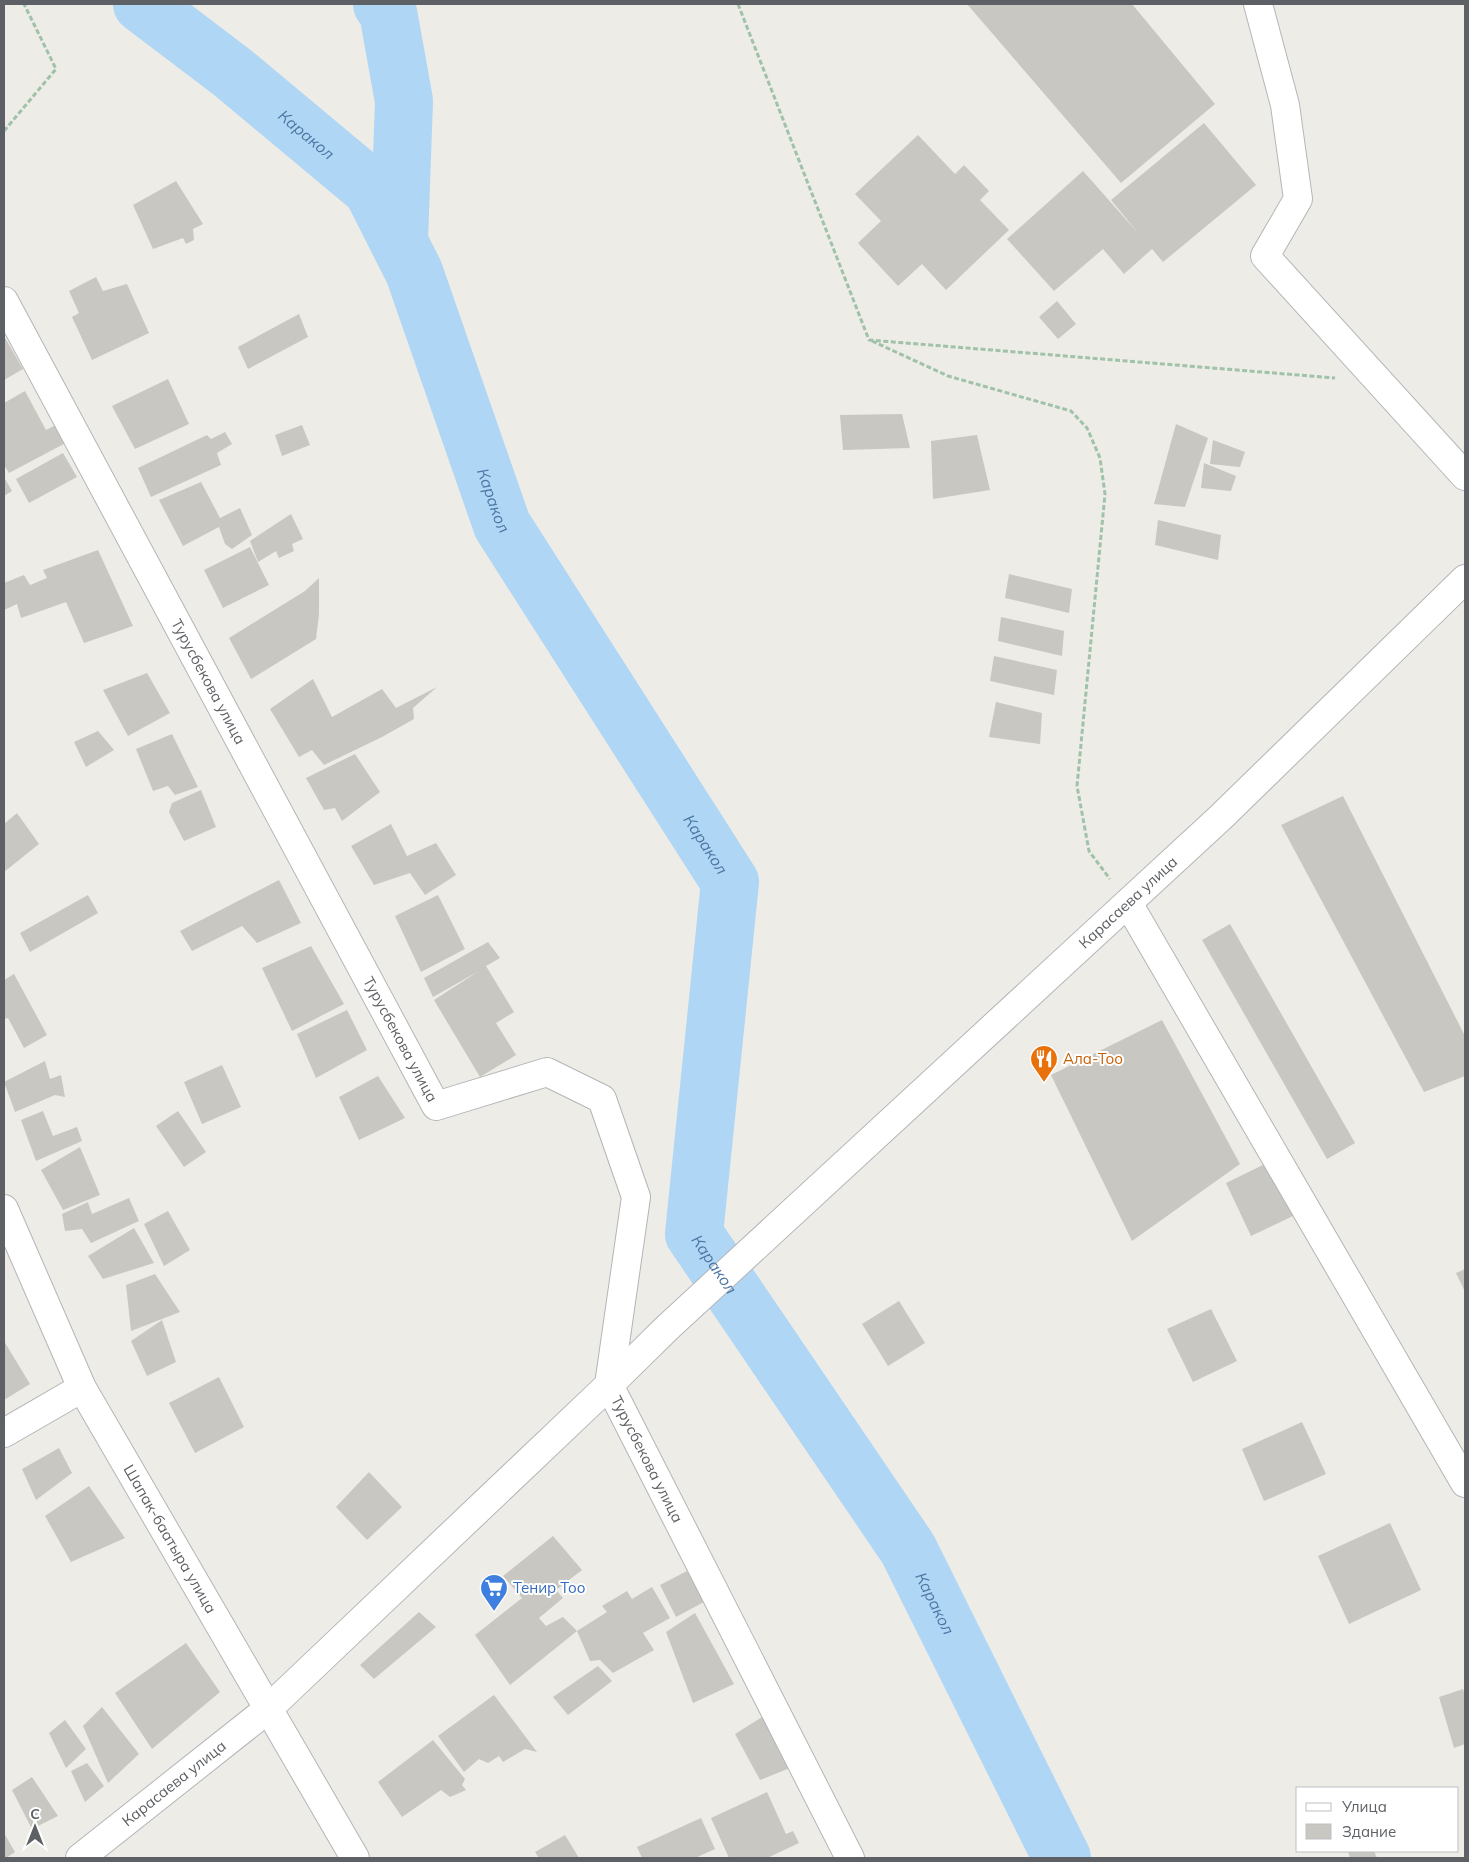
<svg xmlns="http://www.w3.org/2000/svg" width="1469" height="1862" font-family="Mulish,sans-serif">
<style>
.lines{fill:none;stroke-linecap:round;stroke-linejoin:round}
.river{stroke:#afd6f5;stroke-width:58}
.building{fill:#c9c7c2}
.minor-casing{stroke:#b3b5b9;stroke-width:30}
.tertiary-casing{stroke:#b3b5b9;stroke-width:30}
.path{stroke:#9fc2a9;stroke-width:3;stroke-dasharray:5 2.5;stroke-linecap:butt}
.minor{stroke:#fff;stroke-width:28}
.tertiary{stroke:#fff;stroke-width:28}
.labels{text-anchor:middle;stroke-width:4;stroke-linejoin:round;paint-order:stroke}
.street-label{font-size:15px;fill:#5d6064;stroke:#fff}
.food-label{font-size:15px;fill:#c56008;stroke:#fff;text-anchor:start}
.shop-label{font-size:15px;fill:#366cbe;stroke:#fff;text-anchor:start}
.water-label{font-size:16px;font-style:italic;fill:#4d78a5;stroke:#fff}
</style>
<rect width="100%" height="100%" fill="#eeece6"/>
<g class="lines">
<g class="river">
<path id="s1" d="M 142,4 L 233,73 L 372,189 L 414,272 L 502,525 L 730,882 L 694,1234 L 908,1549 L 1062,1858"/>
<path d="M 382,4 L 388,12 L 404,101 L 399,241"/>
</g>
</g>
<path class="building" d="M 967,4 L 1132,4 L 1215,104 L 1121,183 Z
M 1204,123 L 1256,185 L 1163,262 L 1152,249 L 1124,274 L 1103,249 L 1054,291 L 1007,239 L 1083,171 L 1139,234 L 1111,200 Z
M 918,135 L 955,174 L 964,165 L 989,191 L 980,200 L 1009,230 L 946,290 L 922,264 L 898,286 L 858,243 L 881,221 L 855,194 Z
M 176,181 L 203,224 L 193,229 L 194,240 L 186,244 L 183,238 L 153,249 L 133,205 Z
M 96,277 L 103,291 L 127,284 L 149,333 L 92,360 L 72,317 L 79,313 L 69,291 Z
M 1057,301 L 1076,324 L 1058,339 L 1039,317 Z
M 299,314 L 308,337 L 248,369 L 238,347 Z
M 4,336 L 23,369 L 4,380 Z
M 168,379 L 189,424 L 135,449 L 112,406 Z
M 25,391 L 46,430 L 67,419 L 77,437 L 9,473 L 4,465 L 4,403 Z
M 902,414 L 910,448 L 843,450 L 840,415 Z
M 1176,424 L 1208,438 L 1185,507 L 1154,504 Z
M 302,425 L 310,445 L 282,456 L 275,435 Z
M 225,432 L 232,444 L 217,453 L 221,465 L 151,497 L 138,468 L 207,435 L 211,439 Z
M 977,435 L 990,490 L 933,499 L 931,441 Z
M 1213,440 L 1245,452 L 1240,467 L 1210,464 Z
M 63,453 L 77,477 L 29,503 L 16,479 Z
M 1204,463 L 1236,476 L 1231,491 L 1201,488 Z
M 4,477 L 12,491 L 4,496 Z
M 201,482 L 220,518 L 240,508 L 252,535 L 232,549 L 225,544 L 219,527 L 183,546 L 159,500 Z
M 291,514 L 303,539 L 292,544 L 294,551 L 279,558 L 276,551 L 258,562 L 250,541 Z
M 1158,520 L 1221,535 L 1218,560 L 1155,545 Z
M 250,547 L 269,585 L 223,608 L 204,570 Z
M 98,550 L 133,626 L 84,643 L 66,602 L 21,618 L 17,604 L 4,610 L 4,583 L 24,575 L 30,585 L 47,578 L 43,570 Z
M 1009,574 L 1072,589 L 1069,613 L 1005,598 Z
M 319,578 L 319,614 L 316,639 L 251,679 L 229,638 L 305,591 Z
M 1001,617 L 1064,631 L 1062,656 L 998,641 Z
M 994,656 L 1057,670 L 1054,695 L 990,681 Z
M 147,673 L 170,713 L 128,736 L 103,690 Z
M 313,679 L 332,717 L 382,689 L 396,708 L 437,687 L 413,708 L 414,719 L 382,737 L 324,765 L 312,750 L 299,757 L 270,709 Z
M 996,702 L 1042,713 L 1040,744 L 989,737 Z
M 98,731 L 114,750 L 86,767 L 74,742 Z
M 172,734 L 198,787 L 175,795 L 168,786 L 153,791 L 136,749 Z
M 355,754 L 380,792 L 342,821 L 335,808 L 324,810 L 306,778 Z
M 201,790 L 216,827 L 184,841 L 169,812 L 172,803 Z
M 1343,796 L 1465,1036 L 1465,1076 L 1424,1092 L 1281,825 Z
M 17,813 L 39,844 L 4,872 L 4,824 Z
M 391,824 L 407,856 L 436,843 L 456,875 L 425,895 L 410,873 L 374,885 L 351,846 Z
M 279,880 L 301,923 L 257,943 L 242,926 L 192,951 L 180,931 Z
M 88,895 L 98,913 L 30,952 L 20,933 Z
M 438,895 L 465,949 L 421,972 L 395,916 Z
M 1230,924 L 1355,1143 L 1327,1159 L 1202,940 Z
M 488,942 L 500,958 L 486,966 L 514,1012 L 496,1023 L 516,1055 L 480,1077 L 434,1000 L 479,971 L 433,997 L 424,978 Z
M 311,946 L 344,1004 L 292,1031 L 262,968 Z
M 14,974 L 47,1035 L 24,1048 L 8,1018 L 4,1019 L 4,980 Z
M 347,1010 L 367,1050 L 316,1078 L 297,1034 Z
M 1162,1020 L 1240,1164 L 1132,1241 L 1051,1075 Z
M 45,1061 L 50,1079 L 61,1075 L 65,1097 L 55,1095 L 15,1112 L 4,1082 Z
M 222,1065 L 241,1107 L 202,1124 L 184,1082 Z
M 378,1076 L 405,1118 L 359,1140 L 339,1097 Z
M 43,1111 L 53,1136 L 77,1127 L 82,1141 L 36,1161 L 21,1120 Z
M 178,1111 L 206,1152 L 184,1167 L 156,1126 Z
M 80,1147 L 100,1195 L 63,1210 L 41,1170 Z
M 1269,1162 L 1295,1215 L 1251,1236 L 1226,1183 Z
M 129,1198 L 139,1221 L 91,1243 L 82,1229 L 65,1231 L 62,1214 L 88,1202 L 92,1214 Z
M 168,1211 L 190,1250 L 164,1266 L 144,1224 Z
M 134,1228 L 154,1263 L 103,1279 L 88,1256 Z
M 1465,1269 L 1465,1292 L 1456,1273 Z
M 155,1274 L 180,1312 L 131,1331 L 126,1285 Z
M 899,1301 L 925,1343 L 888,1366 L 862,1324 Z
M 1211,1309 L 1237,1361 L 1193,1382 L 1167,1329 Z
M 162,1320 L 176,1362 L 147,1376 L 131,1341 Z
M 4,1341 L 30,1384 L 4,1400 Z
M 219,1377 L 244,1427 L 195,1453 L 169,1403 Z
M 1302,1422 L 1326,1474 L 1264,1501 L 1242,1449 Z
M 59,1448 L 72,1473 L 36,1500 L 22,1469 Z
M 369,1472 L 402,1507 L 367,1540 L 336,1507 Z
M 89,1486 L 125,1538 L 71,1562 L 45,1516 Z
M 1390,1523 L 1421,1590 L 1349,1624 L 1318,1556 Z
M 553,1536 L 582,1570 L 556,1590 L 563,1598 L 539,1618 L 546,1626 L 563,1617 L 577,1631 L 510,1685 L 475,1635 L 522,1598 L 503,1576 Z
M 687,1571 L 704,1602 L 676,1617 L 660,1585 Z
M 652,1587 L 670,1618 L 643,1633 L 654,1650 L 613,1673 L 600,1660 L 590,1661 L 577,1631 L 607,1612 L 602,1606 L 627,1591 L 632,1599 Z
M 419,1612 L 436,1627 L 374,1679 L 360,1665 Z
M 695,1613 L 734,1684 L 693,1703 L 666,1632 Z
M 186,1643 L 220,1692 L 152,1749 L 115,1693 Z
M 598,1666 L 612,1681 L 568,1715 L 553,1697 Z
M 1463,1689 L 1465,1696 L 1465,1744 L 1454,1748 L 1439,1697 Z
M 494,1695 L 537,1752 L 525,1749 L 503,1762 L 499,1756 L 488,1763 L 479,1759 L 464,1772 L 438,1736 Z
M 102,1707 L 139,1754 L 108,1783 L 83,1726 Z
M 765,1715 L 790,1768 L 760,1780 L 735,1734 Z
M 65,1720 L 86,1749 L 66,1768 L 49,1733 Z
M 433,1740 L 465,1779 L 462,1785 L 466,1790 L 450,1797 L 441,1790 L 402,1817 L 378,1782 Z
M 87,1763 L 104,1786 L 85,1802 L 71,1771 Z
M 32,1777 L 58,1816 L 32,1829 L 12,1790 Z
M 767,1792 L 786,1834 L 793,1831 L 799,1843 L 767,1858 L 729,1858 L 711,1818 Z
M 701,1818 L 715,1849 L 695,1858 L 642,1858 L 637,1847 Z
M 4,1833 L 15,1852 L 6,1858 L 4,1858 Z
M 565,1835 L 579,1858 L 539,1858 L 535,1852 Z
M 1348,1851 L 1374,1851 L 1377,1858 L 1350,1858 Z"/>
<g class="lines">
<defs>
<g id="minor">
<path d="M 1258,4 L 1285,105 L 1298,199 L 1265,256 L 1465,476"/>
<path id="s2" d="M 4,301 L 436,1106 L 547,1072 L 602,1099 L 636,1197 L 609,1385 L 850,1858"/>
<path d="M 1128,903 L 1465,1483"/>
<path id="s3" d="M 4,1209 L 82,1388 L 355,1858"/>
<path d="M 4,1433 L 82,1388"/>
</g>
<g id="tertiary">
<path id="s4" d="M 80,1858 L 268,1709 L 609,1385 L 667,1328 L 1221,817 L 1465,579"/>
</g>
</defs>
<use href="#minor" class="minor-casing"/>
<use href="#tertiary" class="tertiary-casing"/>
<path class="path" d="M 738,4 L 869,340 L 1335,378
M 4,131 L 56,69 L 24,4
M 872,341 L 948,376 L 1071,411 L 1087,428 L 1100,458 L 1105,494 L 1077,786 L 1089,851 L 1110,879"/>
<use href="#minor" class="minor"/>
<use href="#tertiary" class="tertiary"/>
</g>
<defs>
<symbol id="restaurant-pin" viewBox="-11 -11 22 30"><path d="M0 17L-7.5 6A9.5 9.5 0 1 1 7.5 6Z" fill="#e8710a" stroke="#fff"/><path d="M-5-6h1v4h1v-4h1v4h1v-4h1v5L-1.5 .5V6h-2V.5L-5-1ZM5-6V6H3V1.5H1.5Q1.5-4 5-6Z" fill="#fff"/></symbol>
<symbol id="supermarket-pin" viewBox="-11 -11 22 30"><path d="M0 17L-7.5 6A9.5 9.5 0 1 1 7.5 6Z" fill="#3f7fe0" stroke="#fff"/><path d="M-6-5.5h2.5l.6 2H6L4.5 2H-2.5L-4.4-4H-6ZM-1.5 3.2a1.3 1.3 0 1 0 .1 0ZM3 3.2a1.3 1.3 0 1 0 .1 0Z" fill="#fff"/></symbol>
</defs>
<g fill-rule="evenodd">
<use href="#restaurant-pin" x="1028" y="1043" width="32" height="43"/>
<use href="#supermarket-pin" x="478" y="1572" width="32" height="43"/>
</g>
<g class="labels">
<g class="street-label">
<text dy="5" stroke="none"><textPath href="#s2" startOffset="432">Турусбекова улица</textPath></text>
<text dy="5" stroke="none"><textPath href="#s4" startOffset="1419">Карасаева улица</textPath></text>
<text dy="5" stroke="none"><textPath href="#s2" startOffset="838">Турусбекова улица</textPath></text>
<text dy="5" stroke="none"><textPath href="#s2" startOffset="1468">Турусбекова улица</textPath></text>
<text dy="5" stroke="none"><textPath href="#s3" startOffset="370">Шапак-баатыра улица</textPath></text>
<text dy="5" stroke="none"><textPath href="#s4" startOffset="120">Карасаева улица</textPath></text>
</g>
<g class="food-label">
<text x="1063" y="1064">Ала-Тоо</text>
</g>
<g class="shop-label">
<text x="513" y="1593">Тенир Тоо</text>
</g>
<g class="water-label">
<text dy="6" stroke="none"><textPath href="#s1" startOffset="210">Каракол</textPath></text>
<text dy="6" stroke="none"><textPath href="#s1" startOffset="630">Каракол</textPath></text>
<text dy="6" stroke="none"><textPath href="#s1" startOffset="1035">Каракол</textPath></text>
<text dy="6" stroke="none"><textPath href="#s1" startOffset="1470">Каракол</textPath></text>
<text dy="6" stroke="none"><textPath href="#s1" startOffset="1875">Каракол</textPath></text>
</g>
</g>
<rect width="1469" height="1862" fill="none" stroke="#5d6064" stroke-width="10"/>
<rect x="1296" y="1787" width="162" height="65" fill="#ffffff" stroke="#bebfc1"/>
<rect x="1306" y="1803" width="25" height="8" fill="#ffffff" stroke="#bebfc1"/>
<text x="1342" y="1812" font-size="15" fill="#5d6064">Улица</text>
<rect x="1306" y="1824" width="25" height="15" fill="#c9c7c2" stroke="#bebfc1"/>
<text x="1342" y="1837" font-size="15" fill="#5d6064">Здание</text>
<g transform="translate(35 1827)" stroke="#ffffff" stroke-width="4" paint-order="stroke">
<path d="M0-4L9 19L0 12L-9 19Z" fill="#5d6064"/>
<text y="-8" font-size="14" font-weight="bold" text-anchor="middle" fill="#5d6064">С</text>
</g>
</svg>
